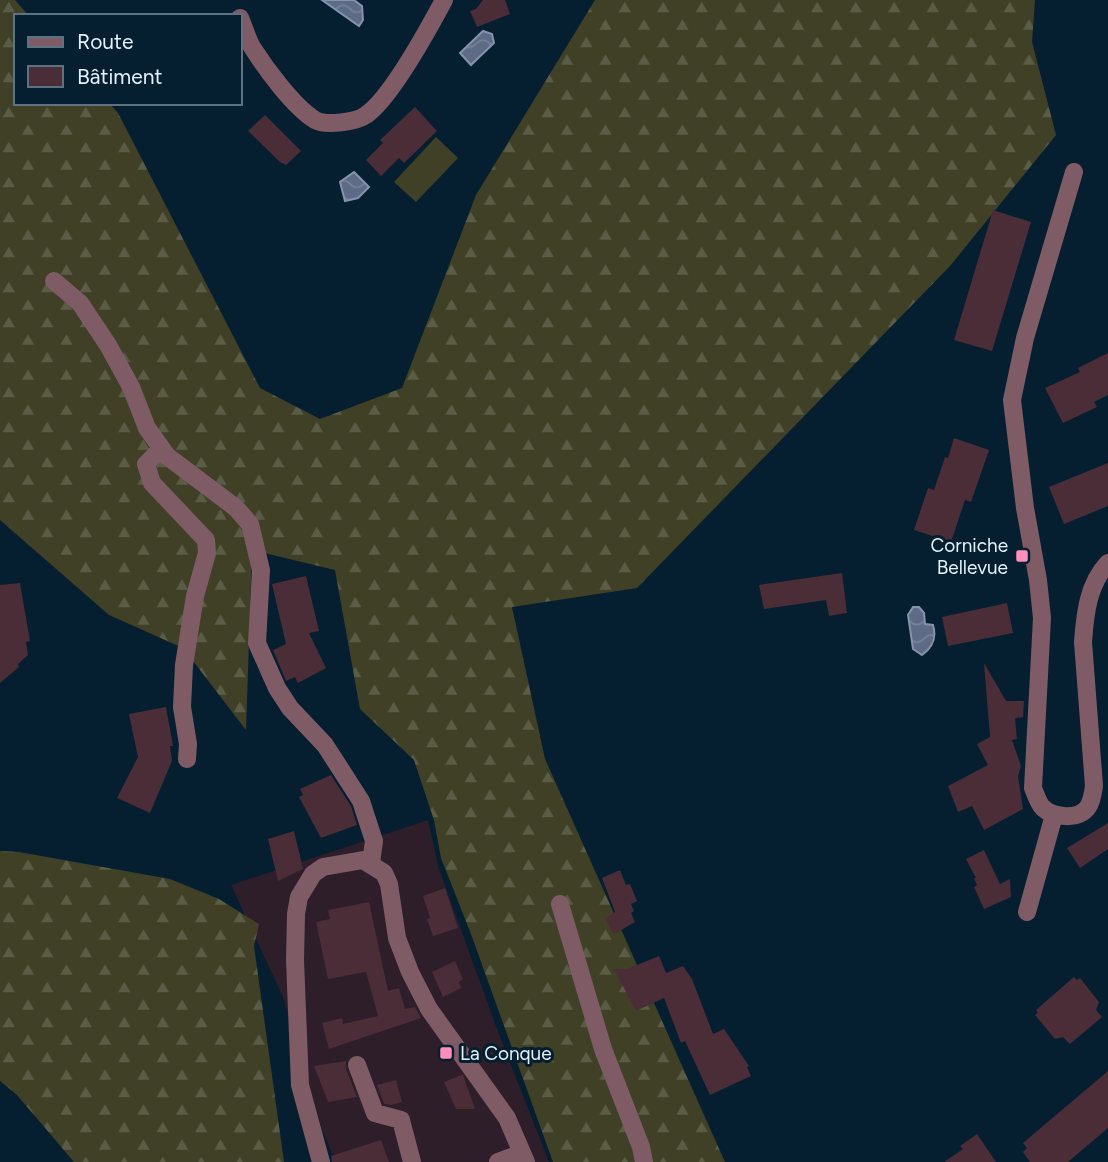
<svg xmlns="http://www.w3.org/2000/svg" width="1108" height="1162" font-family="Figtree,sans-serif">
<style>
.industrial{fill:#2d1e29}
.forest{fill:url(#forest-firs)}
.green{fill:#3f4026}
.water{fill:url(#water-waves);stroke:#8594aa;stroke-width:2}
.building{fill:#4a2d37}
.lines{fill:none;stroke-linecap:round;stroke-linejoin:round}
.minor{stroke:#7f5c65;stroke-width:18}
.poi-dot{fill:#ff8ebb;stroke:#051f30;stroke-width:2.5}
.labels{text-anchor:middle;stroke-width:6;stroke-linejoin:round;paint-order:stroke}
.poi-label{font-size:19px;fill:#e3f2fd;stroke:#051f30;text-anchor:end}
</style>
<defs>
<pattern id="forest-firs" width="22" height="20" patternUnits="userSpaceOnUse" patternTransform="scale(1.75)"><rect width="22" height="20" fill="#3f4026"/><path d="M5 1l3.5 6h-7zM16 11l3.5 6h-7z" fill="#5b5c46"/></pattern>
<pattern id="water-waves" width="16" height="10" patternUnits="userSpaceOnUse" patternTransform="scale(1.75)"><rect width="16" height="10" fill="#5d6b87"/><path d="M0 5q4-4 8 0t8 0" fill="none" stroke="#748199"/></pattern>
</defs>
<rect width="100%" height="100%" fill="#051f30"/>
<path class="industrial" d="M 428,820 L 438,866 L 497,1029 L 549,1162 L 336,1162 L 322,1130 L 283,997 L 231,885 Z"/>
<path class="forest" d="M 0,0 L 15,0 L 29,16 L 16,16 L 16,103 L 109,103 L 118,113 L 260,388 L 320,419 L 402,388 L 476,195 L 595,0 L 1035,0 L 1032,42 L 1056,135 L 950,266 L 637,588 L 512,607 L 545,759 L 725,1162 L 553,1162 L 471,934 L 441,858 L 434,820 L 414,760 L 360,709 L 335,570 L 252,550 L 246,730 L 183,648 L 109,615 L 0,520 Z
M 0,851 L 19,852 L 170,879 L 219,899 L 259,924 L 254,946 L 284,1162 L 74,1162 L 17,1095 L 0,1081 Z"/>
<path class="green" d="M 436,137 L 458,158 L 416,202 L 394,182 Z"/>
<path class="water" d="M 322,0 L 354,0 L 362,6 L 363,20 L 359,26 Z
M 483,31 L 492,34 L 494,43 L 471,65 L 460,53 Z
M 354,172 L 369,187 L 358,198 L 345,201 L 340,182 Z
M 913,607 L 919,607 L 924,613 L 925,624 L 933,625 C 937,638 933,647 922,655 L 913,649 L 908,615 Z"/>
<path class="building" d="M 483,0 L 505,0 L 510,14 L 477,27 L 470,11 L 476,9 Z
M 415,107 L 437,131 L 404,163 L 399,158 L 381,176 L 366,160 L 383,143 L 380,140 Z
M 265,115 L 301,151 L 286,165 L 280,162 L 248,131 Z
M 993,210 L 1031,222 L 992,351 L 954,340 Z
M 1108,353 L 1108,395 L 1094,402 L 1097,407 L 1063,423 L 1045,388 L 1080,372 L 1078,368 Z
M 954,438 L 989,450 L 971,502 L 965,500 L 951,542 L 914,530 L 928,488 L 934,490 L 945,457 L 948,458 Z
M 1108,463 L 1108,506 L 1064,524 L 1049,487 Z
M 842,573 L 847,613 L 829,616 L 826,600 L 764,609 L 759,585 Z
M 306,576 L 319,631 L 309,633 L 326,668 L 298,683 L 295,677 L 286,681 L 273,650 L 286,644 L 272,584 Z
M 20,583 L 30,641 L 26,642 L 28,655 L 18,664 L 19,667 L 0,683 L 0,585 Z
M 1007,603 L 1013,633 L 948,646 L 942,617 Z
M 984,663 L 1006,701 L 1024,701 L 1023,717 L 1015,718 L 1017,739 L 1012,740 L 1021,766 L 1018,776 L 1023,809 L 984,830 L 972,806 L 958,812 L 948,786 L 988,765 L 977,744 L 990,737 Z
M 166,707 L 173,746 L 170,746 L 172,761 L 150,813 L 117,798 L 138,757 L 129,714 Z
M 331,775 L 351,806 L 357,825 L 321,838 L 299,797 L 303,795 L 300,789 Z
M 1108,823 L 1108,849 L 1080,868 L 1067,848 Z
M 294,831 L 303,869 L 278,881 L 268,839 Z
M 984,850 L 1000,884 L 1010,879 L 1011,897 L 984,909 L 974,887 L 977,885 L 974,878 L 976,878 L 966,859 Z
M 620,870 L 626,885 L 630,884 L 637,901 L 631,904 L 634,911 L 631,913 L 635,922 L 614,934 L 605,918 L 615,912 L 602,878 Z
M 445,888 L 458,928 L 433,936 L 427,919 L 430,918 L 423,896 Z
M 369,902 L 388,991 L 399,988 L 405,1009 L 415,1007 L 421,1018 L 329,1049 L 322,1023 L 342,1018 L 343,1024 L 378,1016 L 366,972 L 328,979 L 316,922 L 330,919 L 328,910 Z
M 659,956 L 666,973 L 683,966 L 692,979 L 713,1034 L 724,1029 L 749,1066 L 747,1067 L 751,1076 L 710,1095 L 685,1041 L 681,1043 L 664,998 L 636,1011 L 614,969 L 627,969 Z
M 455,961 L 463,979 L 459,982 L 461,988 L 443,997 L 432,972 Z
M 1074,977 L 1077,980 L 1080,978 L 1099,1002 L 1096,1010 L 1102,1017 L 1070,1044 L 1063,1037 L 1055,1039 L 1035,1015 L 1038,1013 L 1036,1010 Z
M 346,1061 L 346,1069 L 357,1097 L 328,1102 L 314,1066 Z
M 1108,1071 L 1108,1128 L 1068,1162 L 1030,1162 L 1023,1152 L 1027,1148 L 1023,1143 Z
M 462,1075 L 463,1075 L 475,1109 L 456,1109 L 444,1082 Z
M 396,1080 L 402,1102 L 391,1105 L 384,1104 L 377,1085 Z
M 977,1134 L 996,1162 L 944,1162 L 963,1149 L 960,1146 Z
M 381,1140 L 389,1162 L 332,1162 L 331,1156 Z"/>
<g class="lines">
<path class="minor" d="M 240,18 C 244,27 247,38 252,47 C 266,69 293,106 315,120 C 325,126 357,122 366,115 C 391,98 429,28 444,0
M 1074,172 L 1025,338 L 1012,400 L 1025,508 L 1038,580 L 1042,618 L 1033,788 C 1036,795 1038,803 1043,808 C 1054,818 1079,820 1088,807 C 1092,801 1093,793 1094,786 L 1083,642 C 1085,614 1088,584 1108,563
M 54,281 L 80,303 L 108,345 L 131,387 L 147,428 L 167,456 L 236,508 L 250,524 L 261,570 L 257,643 L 277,688 L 290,708 L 325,745 L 361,801 L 374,841 L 371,863
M 161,449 L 146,464 L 152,483 L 206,540 L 207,553 L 195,596 L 184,665 L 182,707 L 188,744 L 187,759
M 560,904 L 603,1049 L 641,1147 L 644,1162
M 1027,912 L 1054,815
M 357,1065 L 375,1113 L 401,1120 L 412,1162
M 321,1162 L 300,1085 L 295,960 L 296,914 L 299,897 L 313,874 L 323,867 L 363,860 L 384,873 L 389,884 L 397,938 L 410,972 L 429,1009 L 507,1118 L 526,1162
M 498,1162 L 522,1153"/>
</g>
<g class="poi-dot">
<rect x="1015" y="549" width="14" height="14" rx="3.5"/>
<rect x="439" y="1046" width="14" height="14" rx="3.5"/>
</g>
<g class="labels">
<g class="poi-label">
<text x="1008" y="552">Corniche<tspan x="1008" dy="22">Bellevue</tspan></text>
<text x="460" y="1060" text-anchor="start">La Conque</text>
</g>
</g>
<rect x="14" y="14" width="228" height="91" fill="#051f30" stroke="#5e7382" stroke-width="2"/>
<rect x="28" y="37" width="35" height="10" fill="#7f5c65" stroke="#5e7382" stroke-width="2"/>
<text x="77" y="49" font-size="21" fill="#e3f2fd">Route</text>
<rect x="28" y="66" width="35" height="21" fill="#4a2d37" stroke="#5e7382" stroke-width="2"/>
<text x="77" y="84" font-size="21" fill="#e3f2fd">Bâtiment</text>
</svg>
